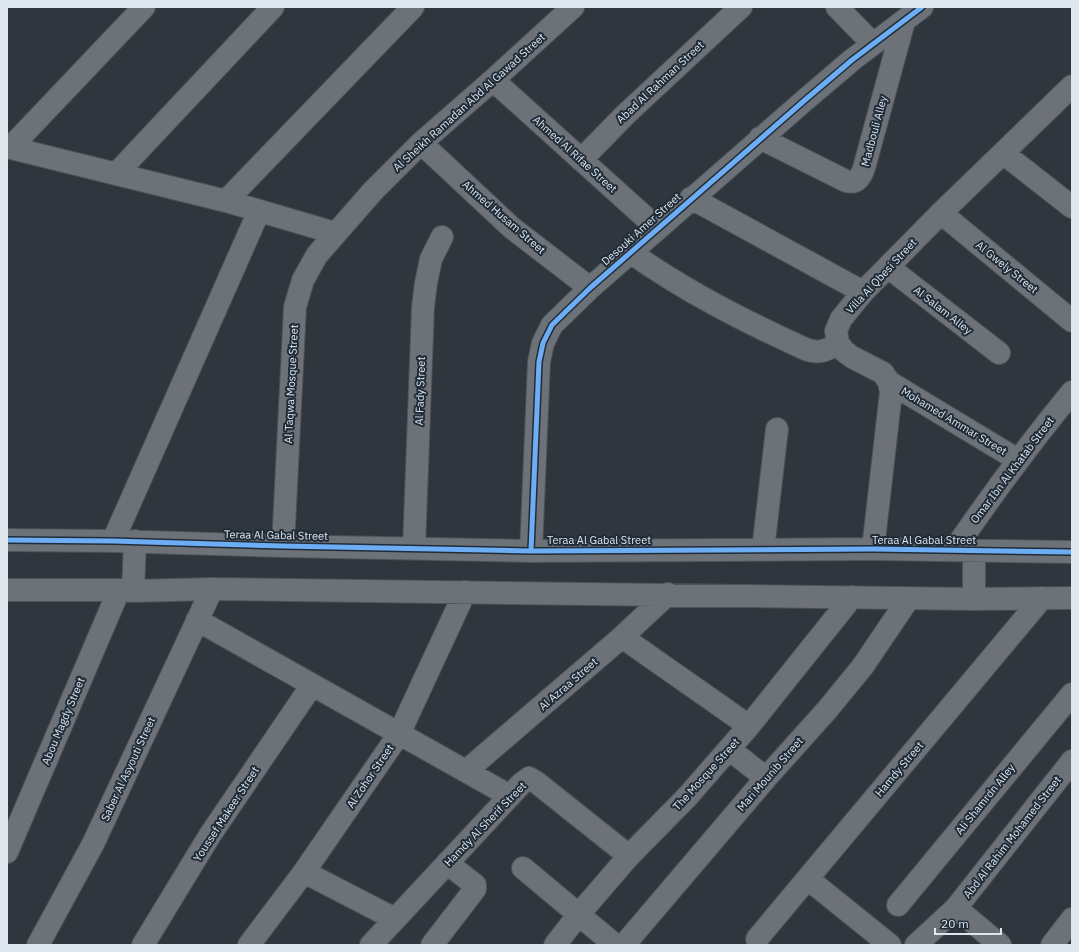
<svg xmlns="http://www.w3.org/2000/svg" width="1079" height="952" font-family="'IBM Plex Sans',sans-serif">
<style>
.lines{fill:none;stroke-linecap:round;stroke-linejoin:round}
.minor-casing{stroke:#4c5258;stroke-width:24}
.minor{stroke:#6d7278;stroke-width:22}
.cycleway-casing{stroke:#202c38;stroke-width:8}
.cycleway{stroke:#6dadf4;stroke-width:5}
.labels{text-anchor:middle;stroke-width:4;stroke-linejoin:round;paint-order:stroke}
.street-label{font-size:11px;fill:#dee6ee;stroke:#202c38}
</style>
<rect width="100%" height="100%" fill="#2f363d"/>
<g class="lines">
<defs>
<path id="minor" d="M 837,7 L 873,44
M 493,80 L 657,228
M 760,138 L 846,181 C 857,184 861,177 864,168 L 904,21
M 421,143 L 512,228 L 590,288
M 7,147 L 226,201 L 335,233
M 10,148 L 144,7
M 1003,153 L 1072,207
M 581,160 L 626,114 L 741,7
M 116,174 L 273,7
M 691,198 L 863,292
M 226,201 L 413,7
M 941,213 L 1072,321
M 630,252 C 685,291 742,320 803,348 C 816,354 826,352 838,343
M 888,267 L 999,353
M 889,382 L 1018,460
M 7,540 L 113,541 L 283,546 L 531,551 L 873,549 L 1072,552
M 113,541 L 259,211
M 283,546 L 295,307 L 303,280 L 317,255 L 373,191 L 421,143 L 493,80 L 573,7
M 414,548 L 423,307 L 426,283 L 431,259 L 442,237
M 873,549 L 891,392 L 889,382 L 883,373 L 852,357 L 844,351 L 838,343 L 836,331 L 841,319 L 863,292 L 941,213 L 1072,86
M 763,550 L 777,429
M 954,550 C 991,496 1030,443 1072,392
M 531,551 L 539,362 L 543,343 L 552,325 L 590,288 L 805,100 L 852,60 L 922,7
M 7,590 L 119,590 L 133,591 L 212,589 L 974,599 L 1072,598
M 133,591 L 135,541
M 974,599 L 974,550
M 197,620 L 510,796
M 622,637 L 749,726
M 729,749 L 766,778
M 466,771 L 622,637 L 668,594
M 7,852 L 119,590
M 523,868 L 615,945
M 304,872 L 395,919
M 808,879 L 890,945
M 898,905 L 1072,694
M 956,908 L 1000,945
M 757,939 L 1042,598
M 38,945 L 93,844 L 212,589
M 143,945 L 210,835 L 312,685
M 249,945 L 304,872 L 399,734 L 465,592
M 371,945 L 521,784 L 529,778 L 536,782 L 629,856
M 432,945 L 475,889 L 475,885 L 447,863
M 555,945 L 579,914 L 629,856 L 687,797 L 749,726 L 852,597
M 624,945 L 766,778 L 827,710 L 863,666 L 909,598
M 916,945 L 956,908 L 1072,761
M 1052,945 L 1072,919"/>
</defs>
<use href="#minor" class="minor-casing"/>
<use href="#minor" class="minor"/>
<defs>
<path id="cycleway" d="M 7,540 L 113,541 L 283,546 L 531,551 L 873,549 L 1072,552
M 531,551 L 539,362 L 543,343 L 552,325 L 590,288 L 805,100 L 852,60 L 922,7"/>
</defs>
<use href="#cycleway" class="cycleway-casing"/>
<use href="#cycleway" class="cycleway"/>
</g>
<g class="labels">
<g class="street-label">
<text transform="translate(660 82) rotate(-43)" y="4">Abad Al Rahman Street</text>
<text transform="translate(469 102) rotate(-42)" y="4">Al Sheikh Ramadan Abd Al Gawad Street</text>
<text transform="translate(874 131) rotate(-75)" y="4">Madbouli Alley</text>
<text transform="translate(575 154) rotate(42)" y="4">Ahmed Al Rifae Street</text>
<text transform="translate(504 217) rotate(41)" y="4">Ahmed Husam Street</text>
<text transform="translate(641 229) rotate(-42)" y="4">Desouki Amer Street</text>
<text transform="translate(1007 267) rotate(39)" y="4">Al Gwely Street</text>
<text transform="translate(881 276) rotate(-47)" y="4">Villa Al Qbesi Street</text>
<text transform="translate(943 310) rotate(38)" y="4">Al Salam Alley</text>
<text transform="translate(291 384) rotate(-87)" y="4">Al Taqwa Mosque Street</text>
<text transform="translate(420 391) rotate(-88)" y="4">Al Fady Street</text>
<text transform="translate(954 421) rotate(31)" y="4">Mohamed Ammar Street</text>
<text transform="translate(1012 470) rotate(-53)" y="4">Omar Ibn Al Khatab Street</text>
<text transform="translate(276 535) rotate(1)" y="4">Teraa Al Gabal Street</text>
<text x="599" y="544">Teraa Al Gabal Street</text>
<text x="924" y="544">Teraa Al Gabal Street</text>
<text transform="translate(568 684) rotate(-41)" y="4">Al Azraa Street</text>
<text transform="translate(63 721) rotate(-67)" y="4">Abou Magdy Street</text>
<text transform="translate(128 769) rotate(-65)" y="4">Saber Al Asyouti Street</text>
<text transform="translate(899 769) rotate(-50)" y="4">Hamdy Street</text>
<text transform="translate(706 774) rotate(-48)" y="4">The Mosque Street</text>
<text transform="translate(770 774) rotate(-49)" y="4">Mari Mounib Street</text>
<text transform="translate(370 776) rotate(-56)" y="4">Al Zohor Street</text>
<text transform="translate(985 799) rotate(-51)" y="4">Ali Shamrdn Alley</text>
<text transform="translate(226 814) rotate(-57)" y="4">Youssef Makeer Street</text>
<text transform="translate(485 824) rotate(-46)" y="4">Hamdy Al Sherif Street</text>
<text transform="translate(1012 837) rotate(-52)" y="4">Abd Al Rahim Mohamed Street</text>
</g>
</g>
<rect width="1079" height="952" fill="none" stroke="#dee6ee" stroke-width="16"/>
<path d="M935 928v6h66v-6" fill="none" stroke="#dee6ee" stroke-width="2"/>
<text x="941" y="928" font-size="12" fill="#dee6ee" stroke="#202c38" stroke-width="3" paint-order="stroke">20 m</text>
</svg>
